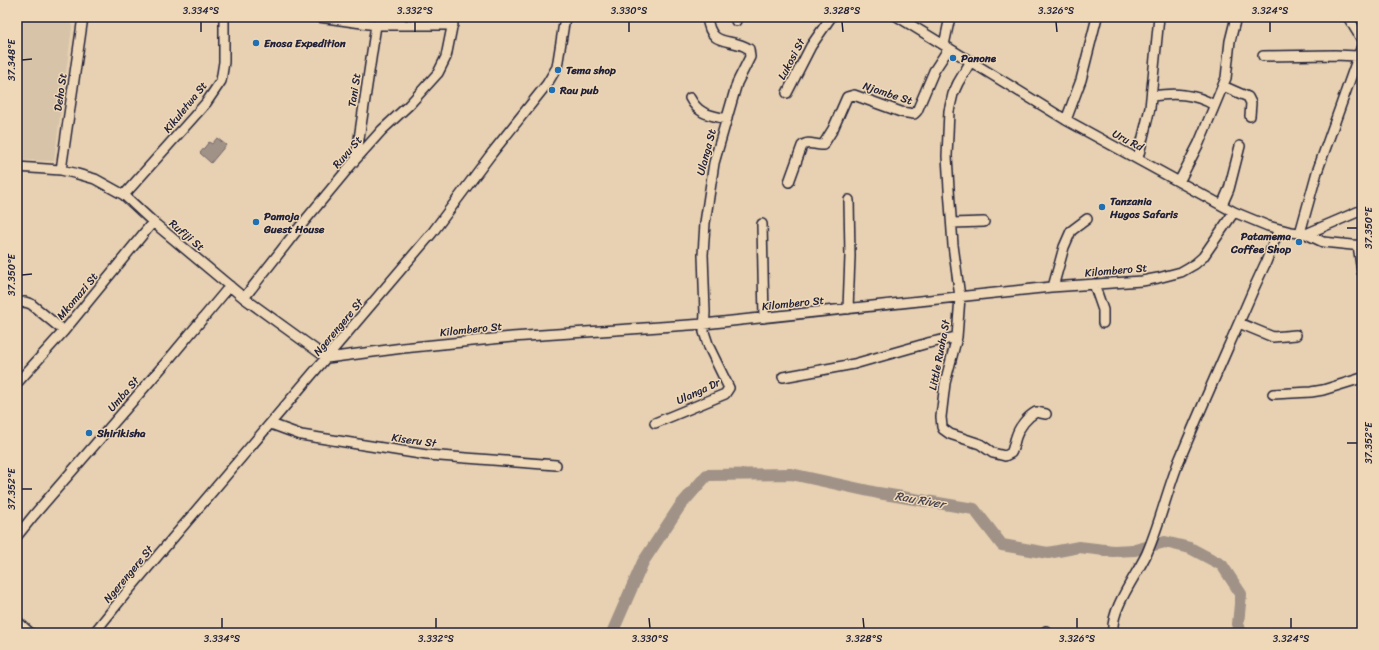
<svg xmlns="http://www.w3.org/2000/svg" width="1379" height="650" font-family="Sriracha,sans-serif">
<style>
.built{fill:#d7c3a8}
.water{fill:#a19288;stroke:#6e6569}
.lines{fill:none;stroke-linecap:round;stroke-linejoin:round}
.river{stroke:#a19288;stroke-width:12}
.minor-casing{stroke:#22223b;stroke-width:12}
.minor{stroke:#efd8b7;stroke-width:9}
.ticks{fill:none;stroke:#22223b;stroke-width:1.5}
.poi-dot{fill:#1f6fb2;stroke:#efd8b7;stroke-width:1.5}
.labels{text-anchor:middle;stroke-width:3;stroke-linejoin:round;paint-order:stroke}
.poi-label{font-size:11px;font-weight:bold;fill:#22223b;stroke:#efd8b7;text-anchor:start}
.street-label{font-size:11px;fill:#22223b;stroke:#efd8b7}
.water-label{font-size:12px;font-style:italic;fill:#484452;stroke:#efd8b7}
.neatline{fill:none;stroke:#22223b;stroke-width:1.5}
.ticks-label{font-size:10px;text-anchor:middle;fill:#22223b}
</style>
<rect width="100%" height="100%" fill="#e7d1b2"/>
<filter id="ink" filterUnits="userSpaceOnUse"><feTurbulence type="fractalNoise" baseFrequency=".025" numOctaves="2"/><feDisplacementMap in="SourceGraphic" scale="8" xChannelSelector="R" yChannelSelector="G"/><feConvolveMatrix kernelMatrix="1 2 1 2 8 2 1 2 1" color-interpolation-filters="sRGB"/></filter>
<g filter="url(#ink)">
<path class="built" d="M 17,17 L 68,17 L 73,20 L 54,161 L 17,160 Z"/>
<path class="water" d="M 217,138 L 226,145 L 211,163 L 200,153 L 209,142 L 212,144 Z"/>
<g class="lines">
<path class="river" d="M 612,633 L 643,562 L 680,506 L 707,475 L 791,474 L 878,493 L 974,509 L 1002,545 L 1048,553 L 1079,547 L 1113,551 L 1135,550 L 1165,542 L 1190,548 L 1222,565 L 1241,594 L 1238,624 L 1241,633"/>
<defs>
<path id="minor" d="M 319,17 L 376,25 L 453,25
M 898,17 L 1066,120 L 1234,212 L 1268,226 L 1291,232 L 1306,234 L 1323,242 L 1362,246
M 1348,17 L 1362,40
M 736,21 L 736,17
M 944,45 L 950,17
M 1263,56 L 1335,55 L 1358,56
M 971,61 L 958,83 L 953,94 L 949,111 L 947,156 L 949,189 L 953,245 L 960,297 L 957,337 L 945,383 L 941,417 L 942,427 L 943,429 L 950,434 L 980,444 L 993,453 L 1005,456 L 1011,453 C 1014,448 1014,442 1016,437 C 1019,427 1027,417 1036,412 L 1046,414
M 1223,86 L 1248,97 L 1251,103 L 1250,116
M 787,93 L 811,46 L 831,17
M 1152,96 C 1174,93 1194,93 1214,105
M 690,98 C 699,115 710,115 727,119
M 1066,120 L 1081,80 L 1097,17
M 1138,158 L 1150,108 L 1159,17
M 356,159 L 376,25
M 17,167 L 61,170 L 74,173 L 95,179 L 124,195 L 153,222 L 244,298 L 327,358 L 403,348 L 512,337 L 704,324 L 1051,287 L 1142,281 L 1158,278 L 1181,272 L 1195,264 L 1203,257 L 1234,212
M 61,170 L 83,17
M 789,182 L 802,146 C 808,140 816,146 823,145 L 833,129 L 847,97 L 854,95 L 901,112 L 914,114 L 917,111 L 934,71 L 949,48
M 1179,182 L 1199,143 L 1226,78 L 1230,41 L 1236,17
M 124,195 L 206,103 L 221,81 L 224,62 L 224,17
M 1222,205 L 1229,189 L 1240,146
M 952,223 L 984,222
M 762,224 L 764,318
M 1300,233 L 1317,172 L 1362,46
M 1306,234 L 1362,210
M 1358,245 L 1362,272
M 1094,284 L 1103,310 L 1103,323
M 1053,287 L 1064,247 L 1071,231 L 1087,219
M 244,298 L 298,229 L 356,159 L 382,130 L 409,105 L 438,73 L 446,57 L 454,17
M 17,303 L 25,302 L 31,304 L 64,331
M 848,309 L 850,256 L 849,200
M 1239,323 L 1273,337 L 1296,335
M 783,377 L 854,364 L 928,343 L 957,337
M 17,383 L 64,331 L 153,222
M 1273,394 L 1311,392 L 1323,390 L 1362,378
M 655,423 L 725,394 L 729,388 L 709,347 L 704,332 L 705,312 L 703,255 L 705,223 L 714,163 L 737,83 L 750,57 L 749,49 C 731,36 711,50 707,17
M 271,424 L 301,435 L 427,455 L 556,465
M 17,536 L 34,515 L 169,359 L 230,286
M 17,621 L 30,633
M 94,633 L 127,592 L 432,233 L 492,153 L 547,84 L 557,67 L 565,17
M 1045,633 L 1046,631
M 1113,633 C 1110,609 1137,575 1147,553 C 1160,523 1167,491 1179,461 C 1203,403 1229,346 1254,288 L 1266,262 L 1279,229"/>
</defs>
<use href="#minor" class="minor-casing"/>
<use href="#minor" class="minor"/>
</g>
</g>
<path class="ticks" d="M 201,22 L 201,32M 415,22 L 415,32M 629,22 L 629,32M 842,22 L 843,32M 1056,22 L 1057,32M 1270,22 L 1270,32M 22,60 L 32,59M 1347,228 L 1357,228M 22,275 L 32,274M 1347,443 L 1357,443M 22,489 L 32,489M 222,618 L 222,628M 436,618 L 436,628M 649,618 L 650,628M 863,618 L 864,628M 1077,618 L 1077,628M 1291,618 L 1291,628"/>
<g class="poi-dot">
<circle cx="256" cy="43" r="4"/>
<circle cx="953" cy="58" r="4"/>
<circle cx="558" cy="70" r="4"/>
<circle cx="552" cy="90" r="4"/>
<circle cx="1102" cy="207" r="4"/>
<circle cx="256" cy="222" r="4"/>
<circle cx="1299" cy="242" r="4"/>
<circle cx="89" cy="433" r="4"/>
</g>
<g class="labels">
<g class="poi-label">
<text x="264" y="47">Enosa Expedition</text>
<text x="961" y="62">Panone</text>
<text x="566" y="74">Tema shop</text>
<text x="560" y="94">Rau pub</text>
<text x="1110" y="205">Tanzania<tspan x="1110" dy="13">Hugos Safaris</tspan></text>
<text x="264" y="220">Pamoja<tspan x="264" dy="13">Guest House</tspan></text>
<text x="1291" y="240" text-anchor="end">Patamema<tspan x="1291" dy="13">Coffee Shop</tspan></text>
<text x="97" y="437">Shirikisha</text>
</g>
<g class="street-label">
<text transform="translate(791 59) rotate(-62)" y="4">Lukosi St</text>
<text transform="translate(354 90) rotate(-81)" y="4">Tani St</text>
<text transform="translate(60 92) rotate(-82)" y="4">Deho St</text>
<text transform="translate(888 93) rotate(18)" y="4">Njombe St</text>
<text transform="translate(185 107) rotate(-51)" y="4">Kikuletwa St</text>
<text transform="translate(1128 140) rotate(27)" y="4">Uru Rd</text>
<text transform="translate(347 152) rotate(-49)" y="4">Ruvu St</text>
<text transform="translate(706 152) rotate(-75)" y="4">Ulanga St</text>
<text transform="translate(187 235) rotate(40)" y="4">Rufiji St</text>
<text transform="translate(1116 270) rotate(-5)" y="4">Kilombero St</text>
<text transform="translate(77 296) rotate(-50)" y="4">Mkomazi St</text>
<text transform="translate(793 303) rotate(-6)" y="4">Kilombero St</text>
<text transform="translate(338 327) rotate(-50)" y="4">Ngerengere St</text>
<text transform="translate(471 329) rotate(-6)" y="4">Kilombero St</text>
<text transform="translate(939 355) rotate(-79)" y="4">Little Ruaha St</text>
<text transform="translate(698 391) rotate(-25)" y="4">Ulanga Dr</text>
<text transform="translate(123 394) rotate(-49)" y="4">Umba St</text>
<text transform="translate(414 440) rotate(8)" y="4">Kiseru St</text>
<text transform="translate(128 574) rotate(-50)" y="4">Ngerengere St</text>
</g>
<g class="water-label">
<text transform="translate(920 500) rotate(10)" y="4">Rau River</text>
</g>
</g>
<rect width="1379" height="650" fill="none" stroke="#efd8b7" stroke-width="44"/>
<rect x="22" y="22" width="1335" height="606" class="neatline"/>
<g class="ticks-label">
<text x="201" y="14">3.334°S</text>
<text x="415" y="14">3.332°S</text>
<text x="629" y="14">3.330°S</text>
<text x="842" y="14">3.328°S</text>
<text x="1056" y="14">3.326°S</text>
<text x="1270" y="14">3.324°S</text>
<text transform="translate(11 60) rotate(-90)" y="4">37.348°E</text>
<text transform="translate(1368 228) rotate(-90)" y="4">37.350°E</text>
<text transform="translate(11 275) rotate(-90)" y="4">37.350°E</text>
<text transform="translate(1368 443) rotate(-90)" y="4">37.352°E</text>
<text transform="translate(11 489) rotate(-90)" y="4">37.352°E</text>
<text x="222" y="642">3.334°S</text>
<text x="436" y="642">3.332°S</text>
<text x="650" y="642">3.330°S</text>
<text x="864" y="642">3.328°S</text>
<text x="1077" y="642">3.326°S</text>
<text x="1291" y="642">3.324°S</text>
</g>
</svg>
